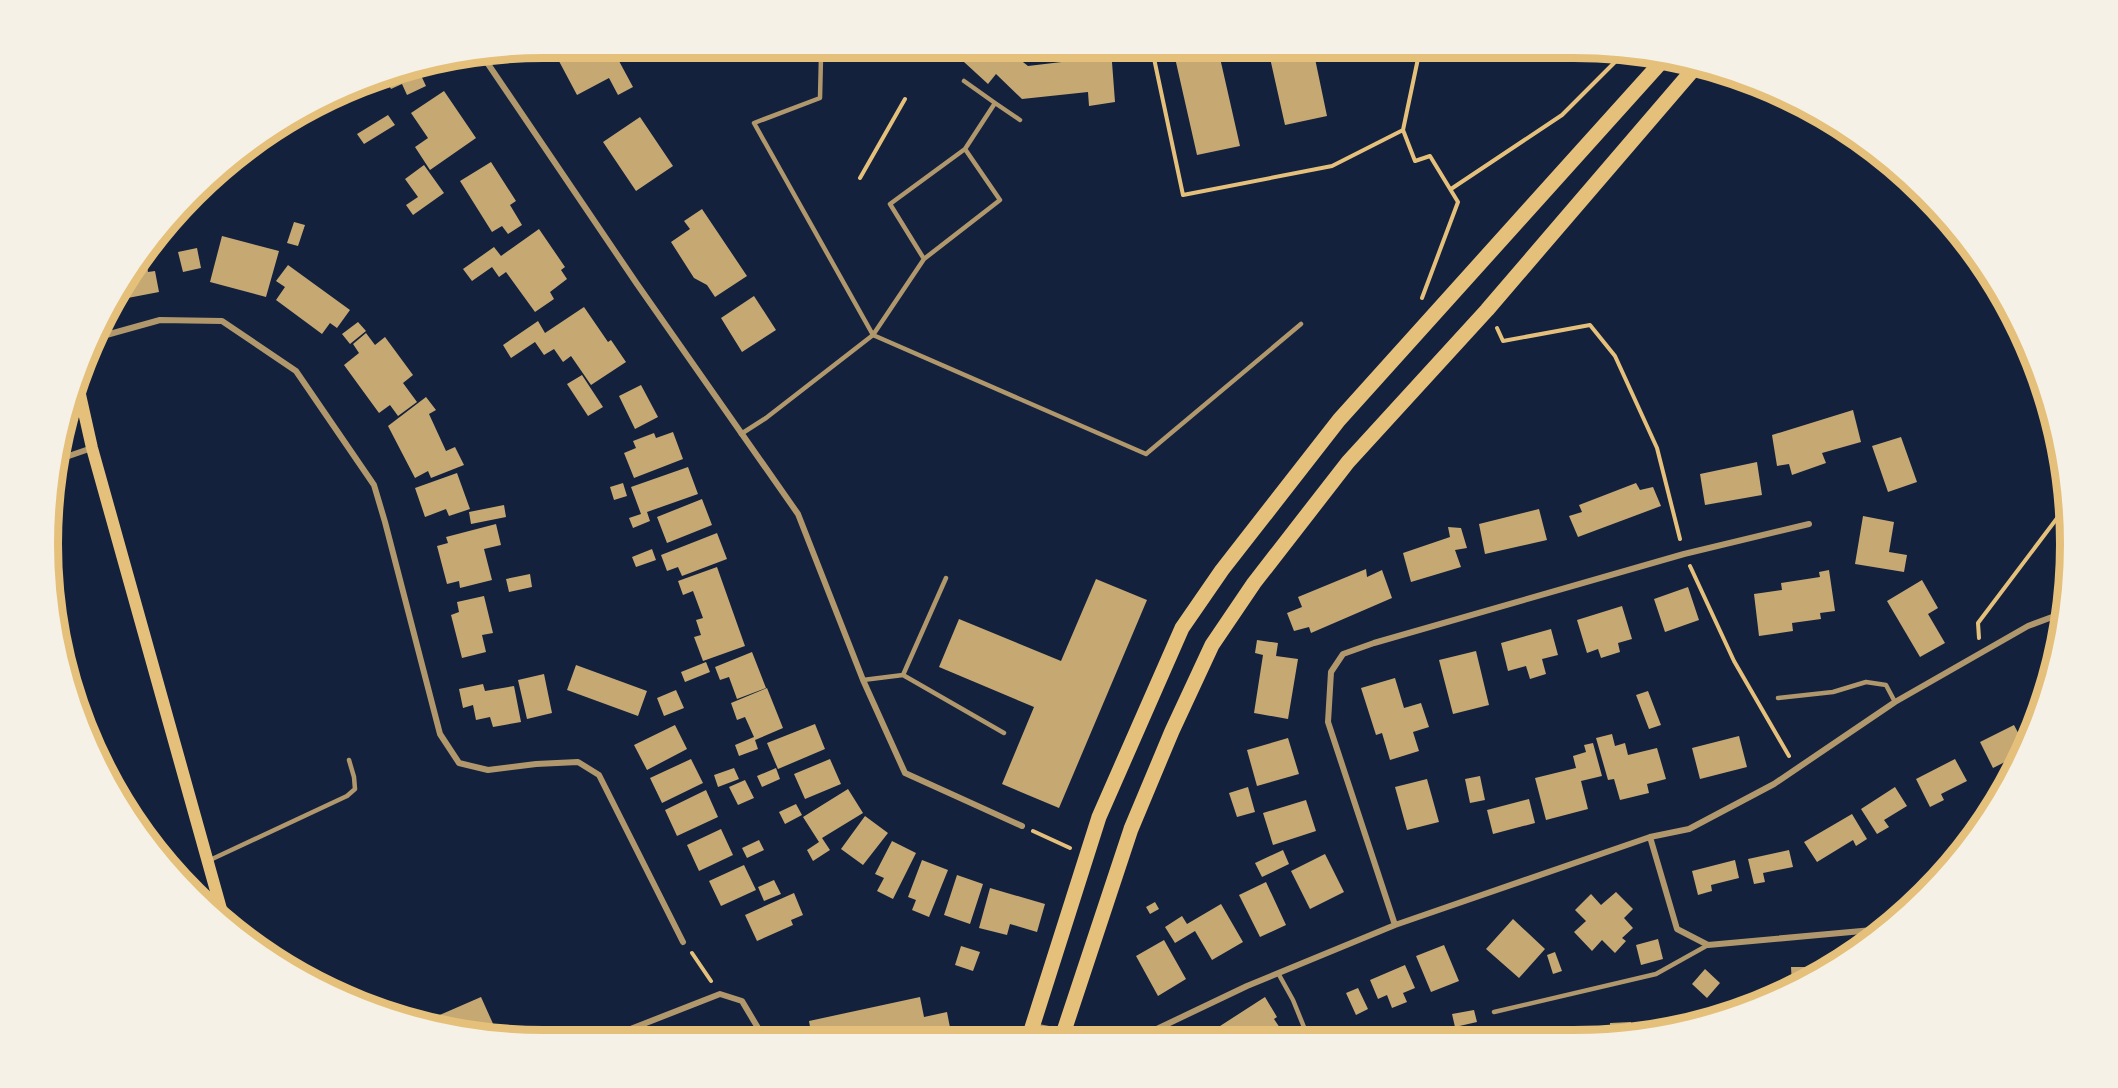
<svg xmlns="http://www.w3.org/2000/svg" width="2118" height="1088" font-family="'DM Sans',sans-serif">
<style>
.building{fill:#c6a872}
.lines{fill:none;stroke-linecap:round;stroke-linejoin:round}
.path{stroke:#e5c07b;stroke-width:4}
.service{stroke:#b1986c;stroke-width:4.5}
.minor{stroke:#b1986c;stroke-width:6}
.secondary{stroke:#e5c07b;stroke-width:12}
.primary{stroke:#e5c07b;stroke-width:15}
.rim{fill:none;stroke:#e5c07b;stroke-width:8}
</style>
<rect width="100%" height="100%" fill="#14213d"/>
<path class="building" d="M 552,48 L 612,48 L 633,87 L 618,95 L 609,78 L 577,95 Z
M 966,48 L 1017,48 L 1013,54 L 1028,66 L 1070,61 L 1080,49 L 1111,49 L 1115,102 L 1089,106 L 1088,92 L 1022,99 L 996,74 L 988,84 L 964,62 L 972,53 Z
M 1173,49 L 1218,49 L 1240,146 L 1197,155 Z
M 1268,49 L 1313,49 L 1327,116 L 1285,125 Z
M 418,69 L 426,86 L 407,95 L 402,84 L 391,89 L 385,78 L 376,82 L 375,79 L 384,74 Z
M 444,91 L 476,138 L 430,170 L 415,147 L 428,138 L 411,113 Z
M 388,115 L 395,125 L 364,144 L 357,134 Z
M 640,117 L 673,166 L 636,191 L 603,142 Z
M 491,162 L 516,201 L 510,205 L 522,225 L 508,234 L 502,226 L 492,232 L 460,181 Z
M 424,165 L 444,193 L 413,215 L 406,205 L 418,197 L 405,179 Z
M 702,209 L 747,276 L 715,297 L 707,285 L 694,278 L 671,242 L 690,229 L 684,221 Z
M 294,222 L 305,225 L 298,246 L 287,243 Z
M 539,229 L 565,267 L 561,270 L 567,279 L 550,292 L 554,299 L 535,312 L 506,272 L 499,277 L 492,267 L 472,281 L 463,269 L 494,247 L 501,256 Z
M 222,236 L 279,251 L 266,297 L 210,282 Z
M 197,248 L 201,268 L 183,272 L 178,252 Z
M 145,254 L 148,272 L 155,271 L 159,292 L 112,301 Z
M 288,265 L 350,310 L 337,328 L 330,323 L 322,334 L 276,300 L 285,287 L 276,281 Z
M 754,296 L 776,330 L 742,352 L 721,318 Z
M 584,307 L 608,342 L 611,340 L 626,362 L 591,385 L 571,356 L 563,362 L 554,349 L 544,355 L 535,342 L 511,358 L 503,345 L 538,321 L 545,333 Z
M 358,322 L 366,331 L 350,344 L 342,334 Z
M 366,333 L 375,345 L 385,337 L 413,375 L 403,383 L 417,402 L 398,416 L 390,405 L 379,413 L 344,365 L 359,353 L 353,344 Z
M 582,375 L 603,407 L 588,416 L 567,384 Z
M 641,385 L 658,417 L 635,429 L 619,396 Z
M 426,397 L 436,410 L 429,414 L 446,451 L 455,447 L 464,465 L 431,478 L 428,471 L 415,478 L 388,426 Z
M 1853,410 L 1861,442 L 1822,453 L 1826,463 L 1792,475 L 1789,464 L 1777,466 L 1772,435 Z
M 673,432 L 683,459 L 634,478 L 624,453 L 636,448 L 633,441 L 654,433 L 656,438 Z
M 1901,437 L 1917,482 L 1888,492 L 1872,446 Z
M 1757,462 L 1762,495 L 1705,505 L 1700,474 Z
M 688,467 L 698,494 L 647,512 L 650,521 L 633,528 L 629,518 L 641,514 L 631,487 Z
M 457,473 L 470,509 L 449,516 L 446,509 L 425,517 L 415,488 Z
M 623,483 L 627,496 L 614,500 L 610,487 Z
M 1636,483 L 1640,490 L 1653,487 L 1661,506 L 1578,537 L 1569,516 L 1582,512 L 1579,505 Z
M 702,499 L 712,525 L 667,543 L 657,517 Z
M 504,505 L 506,517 L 471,524 L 469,512 Z
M 1539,509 L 1547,540 L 1485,554 L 1479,524 Z
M 1863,516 L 1894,522 L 1889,552 L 1907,555 L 1904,572 L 1855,564 Z
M 496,524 L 501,545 L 484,549 L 492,580 L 460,588 L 459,581 L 447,584 L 437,546 L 448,543 L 446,537 Z
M 1448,527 L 1461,528 L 1467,548 L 1455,550 L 1461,567 L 1411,582 L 1403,553 L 1450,537 Z
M 717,533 L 727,559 L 682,576 L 678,567 L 667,571 L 661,555 Z
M 652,549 L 656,560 L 636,567 L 632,557 Z
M 717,567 L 745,646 L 703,661 L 694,637 L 701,635 L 696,620 L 703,618 L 693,591 L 683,595 L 678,581 Z
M 1366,569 L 1367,577 L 1382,570 L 1392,598 L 1311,633 L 1309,627 L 1294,631 L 1287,613 L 1302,607 L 1298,597 Z
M 1829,570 L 1835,611 L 1820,613 L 1821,619 L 1792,623 L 1793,631 L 1759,636 L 1754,594 L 1782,590 L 1781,583 L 1820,577 L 1819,572 Z
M 530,574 L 532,587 L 509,592 L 506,579 Z
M 1096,579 L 1147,600 L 1059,808 L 1002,784 L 1034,707 L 939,667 L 959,619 L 1061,661 Z
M 1922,580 L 1938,608 L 1928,614 L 1945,643 L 1920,657 L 1887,601 Z
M 1688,587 L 1699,620 L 1665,632 L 1654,599 Z
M 484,596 L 493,633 L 482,635 L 486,652 L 462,658 L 451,615 L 459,612 L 457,602 Z
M 1622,606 L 1632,639 L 1618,643 L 1620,652 L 1601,658 L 1598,649 L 1587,653 L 1577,620 Z
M 1551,629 L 1558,655 L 1542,659 L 1546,674 L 1530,679 L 1526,666 L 1508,671 L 1501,643 Z
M 1257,640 L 1278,643 L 1276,656 L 1298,659 L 1288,719 L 1254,713 L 1263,655 L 1255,653 Z
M 1476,651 L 1489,705 L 1453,714 L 1439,660 Z
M 752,652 L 766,688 L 737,699 L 729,677 L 720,680 L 715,667 Z
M 706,662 L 710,672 L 685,682 L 681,672 Z
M 576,665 L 647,691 L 638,716 L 567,690 Z
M 544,674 L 552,713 L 527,719 L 518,680 Z
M 1395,678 L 1404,708 L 1421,703 L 1429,727 L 1413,732 L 1419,751 L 1390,760 L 1382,733 L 1376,735 L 1361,688 Z
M 483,684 L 485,691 L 514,686 L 521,722 L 493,727 L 490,717 L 476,720 L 473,705 L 463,708 L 459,689 Z
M 767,688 L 783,728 L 755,740 L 758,749 L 739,756 L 735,745 L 754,737 L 745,717 L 737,720 L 731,703 Z
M 676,690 L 684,708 L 664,716 L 657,698 Z
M 1648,691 L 1661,725 L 1649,729 L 1636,695 Z
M 815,724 L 825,749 L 778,769 L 767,743 Z
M 675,725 L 687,749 L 647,770 L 634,745 Z
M 2014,725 L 2025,746 L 2023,753 L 1993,768 L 1980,742 Z
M 1612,734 L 1615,746 L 1625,743 L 1628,755 L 1657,748 L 1666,779 L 1647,784 L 1649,793 L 1620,800 L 1614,779 L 1608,780 L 1596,738 Z
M 1739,736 L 1747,767 L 1700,779 L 1692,748 Z
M 1288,738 L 1299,774 L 1257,786 L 1247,750 Z
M 1593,743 L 1602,776 L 1581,781 L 1588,809 L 1546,820 L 1535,778 L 1576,768 L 1573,756 L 1586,752 L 1584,745 Z
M 691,759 L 703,783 L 662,803 L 650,778 Z
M 830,759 L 841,784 L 805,799 L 794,774 Z
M 1955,759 L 1967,781 L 1941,794 L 1944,800 L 1930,807 L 1916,779 Z
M 734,768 L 739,779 L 718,787 L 714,775 Z
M 776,768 L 780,779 L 762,787 L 757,776 Z
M 1480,776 L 1485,800 L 1470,803 L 1465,779 Z
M 1427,779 L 1439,822 L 1407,830 L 1395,787 Z
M 745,780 L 754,798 L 738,805 L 729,787 Z
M 1248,787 L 1255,812 L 1237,817 L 1229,793 Z
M 1895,787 L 1907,806 L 1884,820 L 1889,827 L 1877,834 L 1861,809 Z
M 848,789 L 863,813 L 822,838 L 830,850 L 813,861 L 807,850 L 819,842 L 803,817 Z
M 706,790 L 718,817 L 677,836 L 665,810 Z
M 1529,799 L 1535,823 L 1493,834 L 1487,810 Z
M 1306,800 L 1316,831 L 1273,845 L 1263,813 Z
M 796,804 L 802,815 L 785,824 L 779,812 Z
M 1852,814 L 1867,839 L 1856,846 L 1853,840 L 1817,862 L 1804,842 Z
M 865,816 L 888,833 L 863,865 L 841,849 Z
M 721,829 L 733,855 L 699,871 L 687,845 Z
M 759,840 L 764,850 L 747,858 L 742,848 Z
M 892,841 L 916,853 L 893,899 L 877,891 L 884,878 L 875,874 Z
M 1283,850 L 1289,864 L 1262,877 L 1255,863 Z
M 1789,850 L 1793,867 L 1763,873 L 1765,882 L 1754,884 L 1748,859 Z
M 1325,854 L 1344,892 L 1310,909 L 1291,871 Z
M 922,860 L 948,870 L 929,917 L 912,910 L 916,900 L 908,897 Z
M 1735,860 L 1739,878 L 1711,885 L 1712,891 L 1698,895 L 1692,871 Z
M 744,865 L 756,890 L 721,906 L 709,881 Z
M 957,875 L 983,884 L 970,924 L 944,915 Z
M 774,880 L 781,894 L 764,901 L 758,887 Z
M 1266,882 L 1286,925 L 1260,937 L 1239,895 Z
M 990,888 L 1045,904 L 1037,932 L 1010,924 L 1007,935 L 979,928 Z
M 1616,892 L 1633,909 L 1624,918 L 1633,928 L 1622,938 L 1626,941 L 1615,953 L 1602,940 L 1592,951 L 1574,932 L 1586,921 L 1575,910 L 1591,894 L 1601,905 Z
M 794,893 L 803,915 L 791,920 L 793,925 L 757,941 L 745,915 Z
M 1155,902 L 1159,909 L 1150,914 L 1146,907 Z
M 1221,904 L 1243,942 L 1212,960 L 1195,931 L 1175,943 L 1165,927 L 1182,916 L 1187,924 Z
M 1513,919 L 1545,949 L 1519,978 L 1486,949 Z
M 1658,939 L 1663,959 L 1641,965 L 1636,945 Z
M 1164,940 L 1186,979 L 1158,996 L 1136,956 Z
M 1444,945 L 1459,981 L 1431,992 L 1416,956 Z
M 961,946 L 980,952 L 973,971 L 955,965 Z
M 1555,952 L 1562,971 L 1553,974 L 1547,955 Z
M 1405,965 L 1415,988 L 1403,993 L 1407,1002 L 1392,1008 L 1387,995 L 1378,999 L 1370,980 Z
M 1791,967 L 1825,967 L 1792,986 Z
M 1705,969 L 1720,983 L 1707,998 L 1692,984 Z
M 1358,988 L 1368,1009 L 1356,1015 L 1346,993 Z
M 481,997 L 499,1037 L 419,1024 Z
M 920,997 L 924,1017 L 947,1012 L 952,1038 L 812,1038 L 809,1021 Z
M 1265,997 L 1277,1017 L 1274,1019 L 1282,1031 L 1273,1037 L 1203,1037 Z
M 1474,1010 L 1477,1022 L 1455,1027 L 1452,1014 Z
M 1704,1016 L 1705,1018 L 1656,1031 L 1655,1021 Z
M 1631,1022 L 1632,1036 L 1610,1036 L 1610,1023 Z
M 1569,1029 L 1570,1036 L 1513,1036 L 1512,1032 Z"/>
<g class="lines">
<path class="path" d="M 1152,49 L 1183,195 L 1332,166 L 1403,130 L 1420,49
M 1403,130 L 1415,161 L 1430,156 L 1458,202 L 1422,298
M 860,178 L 905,99
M 1451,189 L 1562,115 L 1625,52
M 1497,328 L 1503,341 L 1590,325 L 1615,356 L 1657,448 L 1680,539
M 1690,566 L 1734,661 L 1789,756
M 1979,638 L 1978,623 L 2067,505
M 1033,831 L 1070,848
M 692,953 L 711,981"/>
<path class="service" d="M 821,57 L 820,98 L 754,123 L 873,335 L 1146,454 L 1301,324
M 964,81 L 995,103
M 924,259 L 890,204 L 965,149 L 995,103 L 1020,120
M 741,434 L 766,418 L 873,335 L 924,259 L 1000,200 L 965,149
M 903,675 L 946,578
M 863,680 L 903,675 L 1004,733
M 1778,698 L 1833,692 L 1866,682 L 1886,685 L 1895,702
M 210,860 L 347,796 L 355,789 L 354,777 L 349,760
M 1278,973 L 1293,1000 L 1308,1037
M 1494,1012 L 1656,974 L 1708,945"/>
<path class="minor" d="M 484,58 L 637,284 L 798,514 L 863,680 L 905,773 L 1022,826
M 99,337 L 160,320 L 222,321 L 296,371 L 374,485 L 385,522 L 440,734 L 459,763 L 488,770 L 536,764 L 578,762 L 599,775 L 683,942
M 57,460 L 92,448
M 1650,837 L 1677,929 L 1708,945 L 1884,929
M 1395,925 L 1328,722 L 1331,672 L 1343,654 L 1374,643 L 1684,554 L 1809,524
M 1033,1026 L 1090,1037
M 1140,1037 L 1247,986 L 1395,925 L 1650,837 L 1689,829 L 1774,784 L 1895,702 L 2028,626 L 2063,613
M 605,1039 L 720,994 L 742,1001 L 764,1038"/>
<path class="secondary" d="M 79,390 L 92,448 L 223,916"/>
<path class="primary" d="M 1029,1037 L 1099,817 L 1182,628 L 1222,570 L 1339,420 L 1664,59
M 1062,1037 L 1131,829 L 1172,731 L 1212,645 L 1254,583 L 1348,462 L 1487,310 L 1698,64"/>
</g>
<path d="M0 0H2118V1088H0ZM544 58H1574A486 486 0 0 1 2060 544V544A486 486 0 0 1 1574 1030H544A486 486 0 0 1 58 544V544A486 486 0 0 1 544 58Z" fill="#f6f1e7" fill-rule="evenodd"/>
<path class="rim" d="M544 58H1574A486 486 0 0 1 2060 544V544A486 486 0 0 1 1574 1030H544A486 486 0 0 1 58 544V544A486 486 0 0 1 544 58Z"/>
</svg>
